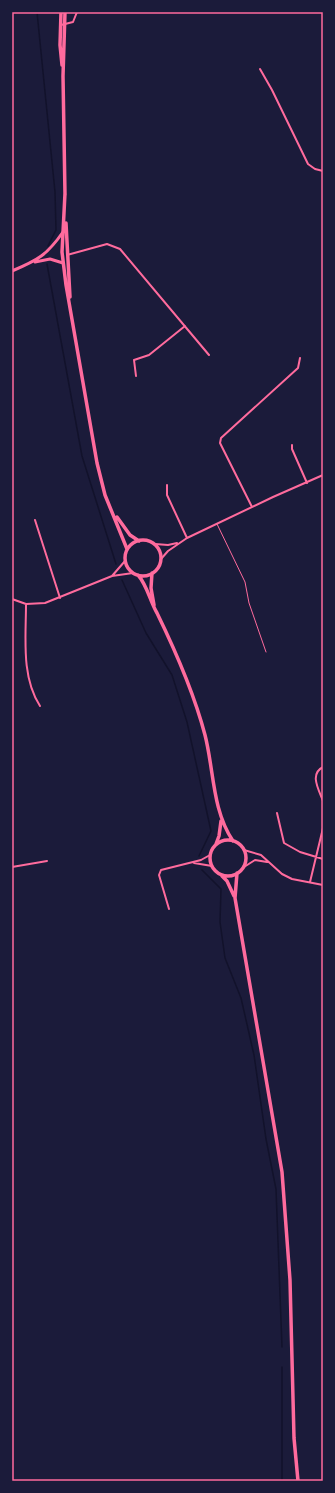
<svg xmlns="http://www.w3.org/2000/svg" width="335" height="1493" font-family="'Archivo Narrow',sans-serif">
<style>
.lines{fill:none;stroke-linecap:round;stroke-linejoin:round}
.stream{stroke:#12122b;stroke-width:1.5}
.service{stroke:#ff6b9d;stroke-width:1}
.minor{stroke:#ff6b9d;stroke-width:2}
.tertiary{stroke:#ff6b9d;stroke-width:3}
.primary{stroke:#ff6b9d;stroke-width:3.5}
.neatline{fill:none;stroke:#ff6b9d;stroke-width:1.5}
</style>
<rect width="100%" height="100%" fill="#1b1b3a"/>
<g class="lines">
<path class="stream" d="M 37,12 L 55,192 L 56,230 L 48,246
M 47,264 L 82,456 L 116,564
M 122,580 L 146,633 L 172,675 L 187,722 L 211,831 L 199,856
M 202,870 L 221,889 L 220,922 L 225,958 L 241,998 L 254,1055 L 266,1139 L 276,1189 L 282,1347
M 282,1481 L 282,1367"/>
<path class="service" d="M 217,524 L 245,582 L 249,603 L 266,652"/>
<path class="minor" d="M 61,25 L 73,22 L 77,12
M 260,69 L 272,90 L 308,164 L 315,169 L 323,171
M 67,255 L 107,244 L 120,249 L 209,355
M 136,376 L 134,360 L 149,355 L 185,326
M 292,445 L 292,449 L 307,483
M 323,467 L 323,471
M 167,485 L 167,495 L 187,538
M 252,507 L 220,443 L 221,438 L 298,368 L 300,358
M 35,520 L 60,598
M 155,544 L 168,545 L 177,543
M 161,559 L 168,551 L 187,538 L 273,497 L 323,475
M 125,561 L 112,576 L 133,573
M 12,599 L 26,604 L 45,603 L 112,576
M 26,604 C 26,637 21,677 40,706
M 323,767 C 309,774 319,790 323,801
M 277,813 L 284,843 L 300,852 L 323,859
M 244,850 L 261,855 L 282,874 L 292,879 L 323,885
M 194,863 L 212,866
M 12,867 L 47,861
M 244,867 L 255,860 L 267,862
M 310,882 L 323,828
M 169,909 L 159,875 L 161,870 L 201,860 L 210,855"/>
<path class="tertiary" d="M 35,262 L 50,259 L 63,263
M 12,271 C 38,260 47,255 63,232"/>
<path class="primary" d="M 61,12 L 60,45 L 62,65
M 65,193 L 62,252 L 66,285 L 97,463 L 105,495 L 127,549
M 65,195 L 63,76 L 65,12
M 66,223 L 70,297
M 117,517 L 130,535 L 139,541
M125 558a18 18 0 1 1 36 0a18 18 0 1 1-36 0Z
M 152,573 L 151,588 L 154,605
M 138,575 C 147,585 150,601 157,613 C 176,652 194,693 205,735 C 214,770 212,810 233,841
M210 858a18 18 0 1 1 36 0a18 18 0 1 1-36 0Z
M 216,844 L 219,836 L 221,821
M 237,873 L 235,898 L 282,1172 L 290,1280 L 294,1438 L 298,1481
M 222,876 L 227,881 L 234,896"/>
</g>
<rect width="335" height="1493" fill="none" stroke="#1b1b3a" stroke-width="26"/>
<rect x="13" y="13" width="309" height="1467" class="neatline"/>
</svg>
